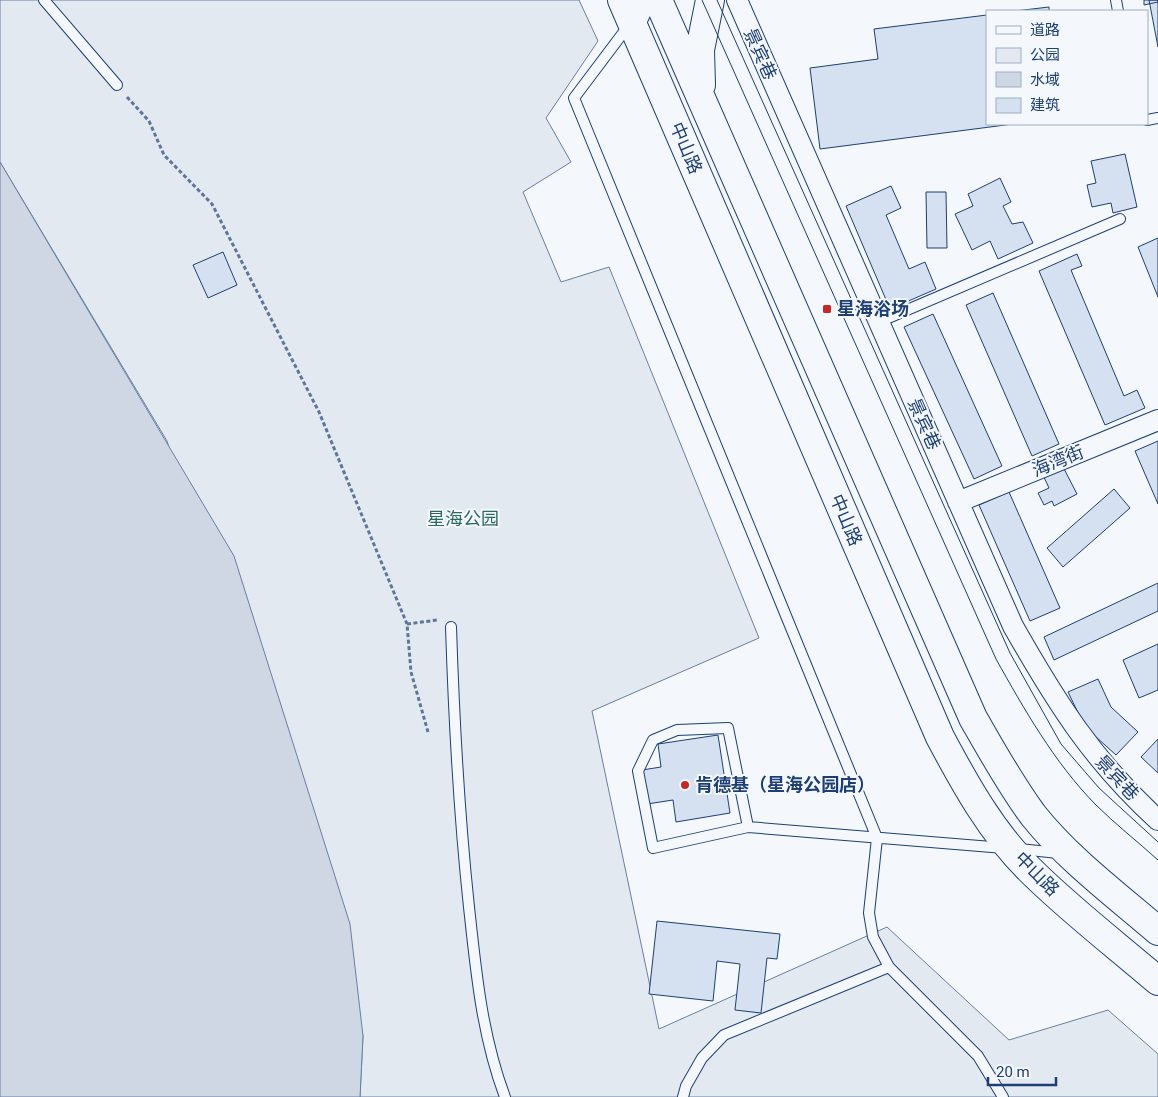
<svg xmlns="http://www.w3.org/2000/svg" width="1158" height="1097" font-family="Roboto,'Noto Sans SC',sans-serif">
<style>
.green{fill:#e3e9f0;stroke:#687fa3}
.water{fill:#cfd7e4;stroke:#687fa3}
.building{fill:#d5e0f0;stroke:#1d3f73}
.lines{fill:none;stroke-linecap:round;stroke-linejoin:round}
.service-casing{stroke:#1d3f73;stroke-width:12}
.minor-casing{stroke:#1d3f73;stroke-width:22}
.primary-casing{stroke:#1d3f73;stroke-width:30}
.trunk-casing{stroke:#1d3f73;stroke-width:30}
.path{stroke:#5e769c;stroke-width:3;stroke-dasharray:4 2.5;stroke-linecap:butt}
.service{stroke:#f4f7fb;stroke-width:10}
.minor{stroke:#f4f7fb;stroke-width:20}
.primary{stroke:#f4f7fb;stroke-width:28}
.trunk{stroke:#f4f7fb;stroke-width:28}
.tram{stroke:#1d3f73;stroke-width:1}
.poi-dot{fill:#c62828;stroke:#f4f7fb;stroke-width:2}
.labels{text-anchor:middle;stroke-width:4;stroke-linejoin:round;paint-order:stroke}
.street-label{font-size:18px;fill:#1d3f73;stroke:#f4f7fb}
.poi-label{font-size:18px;font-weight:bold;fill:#1d3f73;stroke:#f4f7fb;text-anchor:start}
.park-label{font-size:18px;fill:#2c6c60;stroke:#f4f7fb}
</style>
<rect width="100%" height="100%" fill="#f4f7fb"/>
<path class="green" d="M 0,0 L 579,0 L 598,41 L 546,118 L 571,162 L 523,192 L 561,282 L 609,267 L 759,638 L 592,711 L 659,1029 L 887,927 L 1009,1040 L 1108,1010 L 1158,1054 L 1158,1097 L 360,1097 L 363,1036 L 167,441 L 0,162 Z"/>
<path class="water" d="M 0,162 L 234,556 L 350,924 L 363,1036 L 360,1097 L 0,1097 Z"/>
<path class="building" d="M 1144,0 L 1158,0 L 1158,2 L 1144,5 Z
M 1149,0 L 1158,0 L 1158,47 Z
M 1049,7 L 1049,11 L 1015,11 Z
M 987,15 L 987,124 L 1013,124 L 820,149 L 810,68 L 878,59 L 874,29 Z
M 1125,154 L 1137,207 L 1113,213 L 1111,203 L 1092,207 L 1087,185 L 1096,183 L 1091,161 Z
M 1000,178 L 1011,202 L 1003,206 L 1012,224 L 1023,222 L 1033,243 L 998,259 L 990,241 L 972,250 L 955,214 L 973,206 L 968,194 Z
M 891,186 L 901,208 L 886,215 L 909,269 L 925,262 L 936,289 L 890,309 L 846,206 Z
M 926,192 L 946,192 L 947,248 L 927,248 Z
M 1158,238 L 1158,297 L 1138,247 Z
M 223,252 L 237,285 L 208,298 L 193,265 Z
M 1077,254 L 1082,266 L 1071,270 L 1124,396 L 1137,390 L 1145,408 L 1105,425 L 1039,271 Z
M 993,293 L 1059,444 L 1032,456 L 966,305 Z
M 933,314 L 1002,466 L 974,479 L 904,327 Z
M 1158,441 L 1158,504 L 1135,451 Z
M 1061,463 L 1077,494 L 1054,506 L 1052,501 L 1044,505 L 1038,493 L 1049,488 L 1042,473 Z
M 1114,489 L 1130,508 L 1063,567 L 1047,548 Z
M 1009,492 L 1060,608 L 1030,621 L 979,505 Z
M 1158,583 L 1158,611 L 1054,660 L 1044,637 Z
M 1158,644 L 1158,690 L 1139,698 L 1123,660 Z
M 1098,679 L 1111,707 L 1138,732 L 1116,755 L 1085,727 L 1068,692 Z
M 718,735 L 730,813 L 676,822 L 673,800 L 647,804 L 642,770 L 661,767 L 658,744 Z
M 1158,739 L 1158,773 L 1141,757 Z
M 657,921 L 780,934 L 777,959 L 767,958 L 761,1013 L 735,1010 L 740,964 L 717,961 L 713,1001 L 649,994 Z"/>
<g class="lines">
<defs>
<path id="service" d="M 44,0 L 117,85
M 1116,0 L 1118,11
M 629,25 L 574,98 L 877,838 L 869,913 L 873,937 L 889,967 L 978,1056 L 1003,1097
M 1147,120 L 1158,118
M 879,322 L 1120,219
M 451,627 C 454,721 459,814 469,907 C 476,972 482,1036 505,1097
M 748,827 L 728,728 L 677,730 L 653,740 L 638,771 L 653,848 L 748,827 L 1004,848
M 1019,849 L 1059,853
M 683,1097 L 686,1086 L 702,1058 L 724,1035 L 889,967"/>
<path id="minor" d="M 737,0 L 1013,626 C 1056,702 1093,761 1158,820
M 958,502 L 1158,420"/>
<path id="primary" d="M 632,21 L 642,0"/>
<path id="trunk" d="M 622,0 L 940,737 C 965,784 991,831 1029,869 C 1069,909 1115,944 1158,981
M 658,0 L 973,718 C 992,751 1010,784 1033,815 C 1068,859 1115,894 1158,931
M 701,85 L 700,50 L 710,0"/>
</defs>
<use href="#service" class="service-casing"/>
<use href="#minor" class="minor-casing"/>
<use href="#primary" class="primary-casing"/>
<use href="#trunk" class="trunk-casing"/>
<path class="path" d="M 127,97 L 149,121 L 164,155 L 212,204 L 319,412 L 407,624 L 411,672 L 428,732
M 407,624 L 437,620"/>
<use href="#service" class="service"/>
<use href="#minor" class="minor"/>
<use href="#primary" class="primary"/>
<use href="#trunk" class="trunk"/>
<path class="tram" d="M 702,0 L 996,659 C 1024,709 1054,762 1095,804 C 1115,824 1137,841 1158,860
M 717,0 L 1010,653 L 1061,744 L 1099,788 L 1158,842"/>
</g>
<g class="poi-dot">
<rect x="822" y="304" width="10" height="10" rx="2.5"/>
<circle cx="685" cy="785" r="5"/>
</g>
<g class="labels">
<g class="street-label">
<text transform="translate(760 54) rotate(66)" y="6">景宾巷</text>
<text transform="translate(686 148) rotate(67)" y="6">中山路</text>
<text transform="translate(924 424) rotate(66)" y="6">景宾巷</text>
<text transform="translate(1058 461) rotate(-22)" y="6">海湾街</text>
<text transform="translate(846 520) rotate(67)" y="6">中山路</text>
<text transform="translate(1117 778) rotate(47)" y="6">景宾巷</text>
<text transform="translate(1037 874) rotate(45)" y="6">中山路</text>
</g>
<g class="poi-label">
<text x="837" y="315">星海浴场</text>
<text x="695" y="791">肯德基（星海公园店）</text>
</g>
<g class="park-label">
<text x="463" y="525">星海公园</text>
</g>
</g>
<rect x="986" y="10" width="162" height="115" fill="#f4f7fb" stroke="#9eadc5"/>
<rect x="996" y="26" width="25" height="8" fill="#f4f7fb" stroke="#9eadc5"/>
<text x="1030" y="35" font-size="15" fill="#1d3f73">道路</text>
<rect x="996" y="48" width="25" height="15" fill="#e3e9f0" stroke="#9eadc5"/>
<text x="1030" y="60" font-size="15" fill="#1d3f73">公园</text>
<rect x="996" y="72" width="25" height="15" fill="#cfd7e4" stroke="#9eadc5"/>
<text x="1030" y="85" font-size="15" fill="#1d3f73">水域</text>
<rect x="996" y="98" width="25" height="15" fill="#d5e0f0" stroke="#9eadc5"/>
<text x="1030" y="110" font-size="15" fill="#1d3f73">建筑</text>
<path d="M988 1077v8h68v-8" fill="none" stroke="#1d3f73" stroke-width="2.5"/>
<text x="996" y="1077" font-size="15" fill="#1d3f73" stroke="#f4f7fb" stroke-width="4" paint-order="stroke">20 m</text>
</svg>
